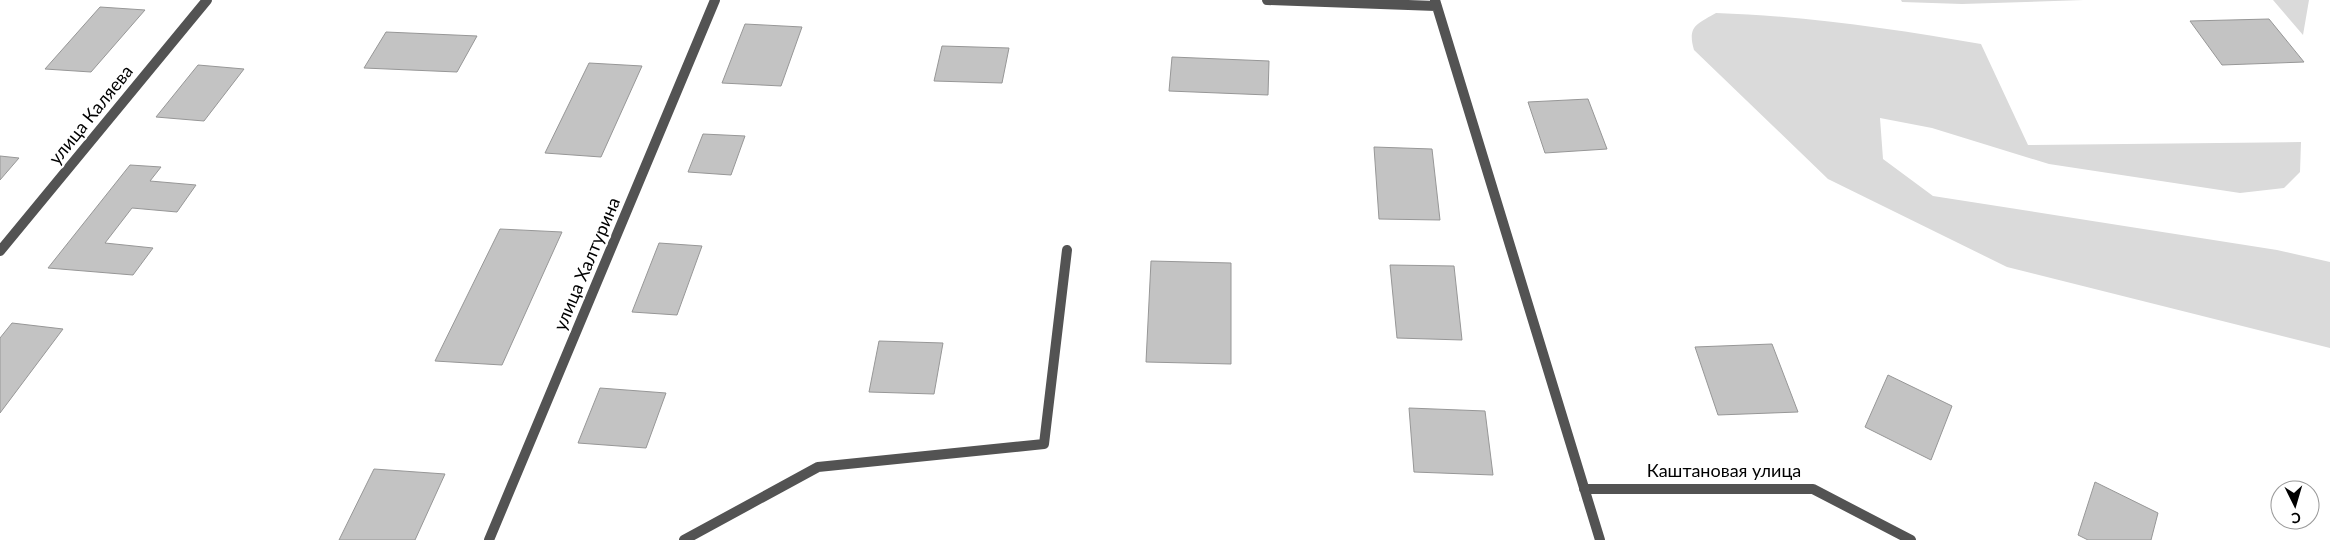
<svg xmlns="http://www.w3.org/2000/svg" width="2330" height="540" font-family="Lato,sans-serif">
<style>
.green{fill:#dadada}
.building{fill:#c3c3c3;stroke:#979797}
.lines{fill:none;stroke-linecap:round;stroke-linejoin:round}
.lane{stroke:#535353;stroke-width:10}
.street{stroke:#535353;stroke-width:10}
.labels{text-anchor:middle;stroke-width:4.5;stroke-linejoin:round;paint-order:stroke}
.street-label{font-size:18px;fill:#000;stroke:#fff}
</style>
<rect width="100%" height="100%" fill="#fff"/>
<path class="green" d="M 1901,0 L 2084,0 L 1962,4 L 1902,2 Z
M 2273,0 L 2309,0 L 2303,35 Z
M 1716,13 C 1805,16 1893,29 1981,44 L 2028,145 L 2301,142 L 2300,172 L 2284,188 L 2240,193 L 2049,164 L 1932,128 L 1880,118 L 1883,159 L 1933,196 L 2277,250 L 2330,262 L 2330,348 L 2007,267 L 1828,179 L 1694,50 C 1687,26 1697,24 1716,13 Z"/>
<path class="building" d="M 100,7 L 145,10 L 91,72 L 45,69 Z
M 2269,19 L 2304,62 L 2222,65 L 2190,21 Z
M 745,24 L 802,27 L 781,86 L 722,83 Z
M 386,32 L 477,36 L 457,72 L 364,68 Z
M 942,46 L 1009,48 L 1002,83 L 934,81 Z
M 1172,57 L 1269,61 L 1268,95 L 1169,91 Z
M 589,63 L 642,66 L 601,157 L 545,153 Z
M 198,65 L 244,69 L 204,121 L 156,117 Z
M 1588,99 L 1607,149 L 1545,153 L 1528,102 Z
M 703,134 L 745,136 L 731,175 L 688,172 Z
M 1374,147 L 1432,149 L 1440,220 L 1379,219 Z
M 0,156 L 19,158 L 0,180 Z
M 130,165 L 161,167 L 150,181 L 196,185 L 177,212 L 132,208 L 105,243 L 153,248 L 133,275 L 48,268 Z
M 500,229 L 562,232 L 502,365 L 435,361 Z
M 659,243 L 702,246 L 677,315 L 632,312 Z
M 1151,261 L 1231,263 L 1231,364 L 1146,362 Z
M 1390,265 L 1454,266 L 1462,340 L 1397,338 Z
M 12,323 L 63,329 L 0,413 L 0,338 Z
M 879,341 L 943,343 L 934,394 L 869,392 Z
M 1772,344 L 1798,412 L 1718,415 L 1695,347 Z
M 1888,375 L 1952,406 L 1931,460 L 1865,427 Z
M 600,388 L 666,393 L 646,448 L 578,443 Z
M 1409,408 L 1485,411 L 1493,475 L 1414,472 Z
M 374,469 L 445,474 L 415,540 L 339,540 Z
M 2095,482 L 2158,513 L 2151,540 L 2088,540 L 2078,535 Z"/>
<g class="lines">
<path class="lane" d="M 684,540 L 818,467 L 1044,444 L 1067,250"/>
<path class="street" d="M 1267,0 L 1436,6
M 1435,0 L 1600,540
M 0,251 L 207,0
M 1584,489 L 1813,489 L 1911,540
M 489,540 L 715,0"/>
</g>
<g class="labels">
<g class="street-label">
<text transform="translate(91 115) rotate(-51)" y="6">улица Каляева</text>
<text transform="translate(587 264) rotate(-67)" y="6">улица Халтурина</text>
<text x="1724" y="477">Каштановая улица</text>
</g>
</g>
<g transform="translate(2295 505) rotate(175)"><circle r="24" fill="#ffffff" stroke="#999999"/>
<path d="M0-4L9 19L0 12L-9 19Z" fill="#000000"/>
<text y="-8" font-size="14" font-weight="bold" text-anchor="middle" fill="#000000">С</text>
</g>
</svg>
